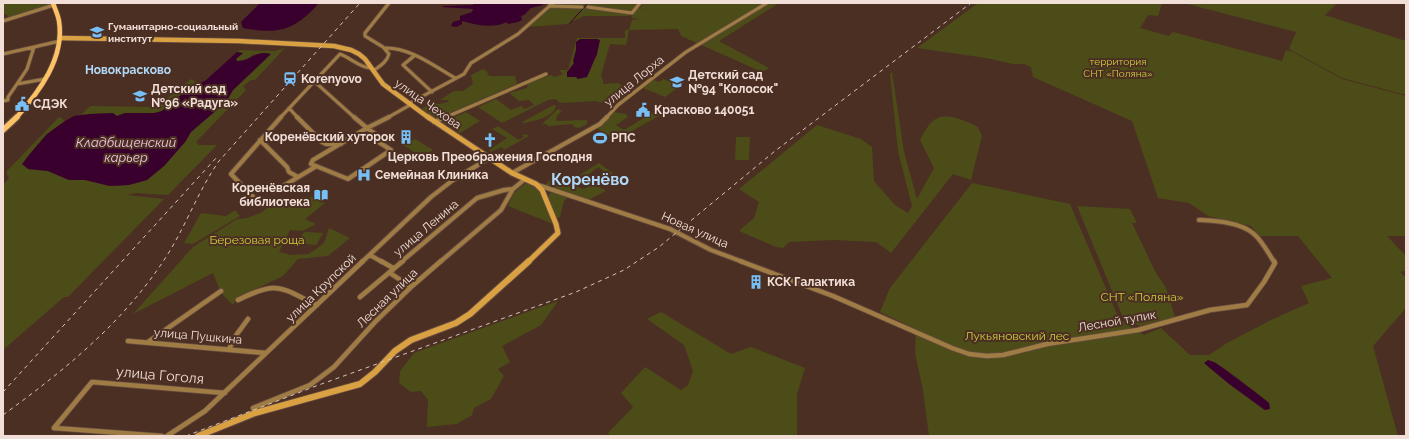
<svg xmlns="http://www.w3.org/2000/svg" width="1409" height="439" font-family="Raleway,sans-serif">
<style>
.green{fill:#4c4c18;fill-rule:evenodd}
.water{fill:#3a002d}
.lines{fill:none;stroke-linecap:round;stroke-linejoin:round}
.stream{stroke:#3a002d;stroke-width:1}
.minor-far2-casing{stroke:#664b40;stroke-width:4.5}
.minor-far1-casing{stroke:#664b40;stroke-width:6}
.minor-casing{stroke:#664b40;stroke-width:6}
.secondary-far2-casing{stroke:#664b40;stroke-width:6}
.secondary-far1-casing{stroke:#664b40;stroke-width:7}
.secondary-casing{stroke:#664b40;stroke-width:8}
.primary-far1-casing{stroke:#664b40;stroke-width:6}
.primary-casing{stroke:#664b40;stroke-width:8}
.minor-far2{stroke:#a07c45;stroke-width:3}
.minor-far1{stroke:#a07c45;stroke-width:4}
.minor{stroke:#a07c45;stroke-width:4.5}
.secondary-far2{stroke:#daa143;stroke-width:4.5}
.secondary-far1{stroke:#daa143;stroke-width:5}
.secondary{stroke:#daa143;stroke-width:6}
.primary-far1{stroke:#fdc265;stroke-width:4.5}
.primary{stroke:#fdc265;stroke-width:5.5}
.rail{stroke:#d7c3bb;stroke-width:1;stroke-dasharray:4 4;stroke-linecap:butt}
.labels{text-anchor:middle;stroke-width:4;stroke-linejoin:round;paint-order:stroke}
.far-poi-label{font-size:10px;font-weight:bold;fill:#f1ded7;stroke:#4b2f23;text-anchor:start}
.far-park-label{font-size:10px;fill:#cdcc3b;stroke:#4b2f23}
.far-quarter-label{font-size:12px;font-weight:bold;fill:#b1d8f7;stroke:#4b2f23}
.poi-label{font-size:12px;font-weight:bold;fill:#f1ded7;stroke:#4b2f23;text-anchor:start}
.street-label{font-size:12px;fill:#f1ded7;stroke:#4b2f23}
.park-label{font-size:12px;fill:#cdcc3b;stroke:#4b2f23}
.water-label{font-size:13px;font-style:italic;fill:#f2c5e2;stroke:#4b2f23}
.near-street-label{font-size:14px;fill:#f1ded7;stroke:#4b2f23}
.district-label{font-size:16px;font-weight:bold;fill:#b1d8f7;stroke:#4b2f23}
</style>
<rect width="100%" height="100%" fill="#4b2f23"/>
<path class="green" d="M 3,3 L 48,3 L 50,6 L 9,19 L 7,15 L 3,13 Z
M 555,3 L 639,3 L 629,16 L 584,16 L 567,24 L 527,27 Z
M 643,3 L 779,3 L 719,41 L 769,68 L 762,72 L 681,36 L 678,29 L 629,30 L 626,45 L 610,44 L 601,76 L 603,80 L 603,84 L 619,83 L 624,89 L 617,97 L 609,97 L 606,100 L 612,102 L 609,105 L 596,101 L 560,103 L 556,99 L 548,100 L 502,123 L 478,107 L 496,99 L 511,110 L 521,106 L 525,109 L 534,105 L 529,100 L 519,101 L 509,93 L 527,88 L 528,83 L 551,75 L 555,77 L 563,74 L 560,71 L 555,73 L 561,70 L 568,70 L 577,38 L 625,38 L 625,30 L 629,30 L 632,20 L 640,19 L 631,18 L 638,8 L 647,9 L 640,8 ZM 576,50 L 597,54 L 589,68 L 591,69 C 587,76 578,77 571,76 Z
M 978,3 L 1162,3 L 1158,16 L 1148,15 L 1140,28 L 1169,36 L 1173,32 L 1282,61 L 1286,50 L 1293,52 L 1342,79 L 1406,96 L 1406,236 L 1387,236 L 1406,256 L 1406,270 L 1400,272 L 1406,277 L 1406,308 L 1373,346 L 1398,436 L 929,436 L 923,390 L 915,353 L 916,329 L 880,312 L 890,288 L 972,183 L 1070,204 L 1119,319 L 1144,335 L 1161,328 L 1190,355 L 1209,355 L 1227,343 L 1271,320 L 1309,303 L 1301,286 L 1332,278 L 1298,236 L 1259,236 L 1251,226 L 1208,216 L 1189,203 L 1158,198 L 1132,121 L 1033,77 L 1031,67 L 1024,64 L 1013,64 L 986,58 L 917,48 ZM 1208,360 C 1217,361 1250,387 1258,394 C 1262,399 1266,404 1270,409 L 1264,410 L 1208,367 Z
M 1183,3 L 1337,3 L 1325,15 L 1406,41 L 1406,95 L 1342,78 L 1289,49 L 1296,32 Z
M 285,48 L 255,80 L 251,80 L 243,86 L 246,90 L 196,142 L 199,145 L 217,145 L 168,195 L 136,193 L 127,195 L 164,199 L 68,297 L 64,297 L 3,350 L 3,184 L 9,179 L 6,172 L 59,117 L 65,121 L 47,134 L 26,158 L 28,169 L 48,171 L 69,180 L 85,180 L 110,186 L 129,185 L 147,180 L 164,166 L 185,142 L 191,132 L 226,102 L 233,90 L 266,59 L 253,54 L 248,59 L 237,61 L 236,59 L 243,53 L 237,52 L 240,50 L 275,51 Z
M 483,69 L 488,72 L 487,74 L 490,76 L 515,76 L 517,84 L 438,118 L 430,118 L 423,111 L 423,108 L 432,103 L 439,104 L 449,102 L 448,100 L 440,100 L 454,91 L 463,91 L 473,84 L 471,75 Z
M 892,72 L 904,152 L 917,199 L 934,168 L 920,140 C 924,133 929,121 938,118 C 948,113 969,122 978,127 L 982,136 L 971,180 L 953,174 L 891,253 L 876,242 L 833,240 L 789,242 L 783,248 L 776,247 L 739,231 L 754,218 L 759,202 L 739,189 L 817,125 L 861,139 L 872,147 L 874,181 L 895,205 L 908,213 L 912,206 L 898,151 L 890,74 Z
M 191,79 L 196,82 L 169,106 L 158,113 L 125,113 L 117,116 L 103,113 L 81,115 L 90,106 L 156,107 Z
M 663,79 L 678,85 L 674,88 L 676,89 L 665,97 L 643,88 L 654,80 L 659,82 Z
M 554,105 L 556,106 C 553,118 535,120 524,123 L 522,122 Z
M 660,108 L 666,112 L 616,140 L 597,128 L 605,124 L 604,122 L 614,112 L 626,114 L 628,117 L 616,125 L 624,130 Z
M 558,109 L 562,111 L 557,116 L 556,121 L 587,120 L 587,124 L 579,128 L 574,127 L 573,124 L 548,126 L 546,124 L 542,124 Z
M 466,112 L 480,121 L 460,133 L 443,122 Z
M 498,126 L 519,140 L 524,137 L 522,135 L 526,134 L 529,136 L 504,150 L 502,147 L 491,152 L 489,150 L 507,138 L 492,129 Z
M 736,137 L 750,137 L 749,160 L 735,160 Z
M 415,139 L 433,150 L 422,157 L 403,145 Z
M 599,163 L 618,177 L 609,183 L 606,181 L 612,177 L 598,167 L 574,186 L 584,189 L 594,184 L 606,191 L 588,200 L 545,185 L 550,180 L 571,180 Z
M 527,182 C 543,190 547,208 553,224 L 508,206 L 514,193 Z
M 555,192 L 568,197 L 564,201 L 560,217 L 556,218 L 548,197 L 550,193 Z
M 282,197 L 288,201 L 296,197 L 304,201 L 311,197 L 325,203 L 305,219 L 316,224 L 303,231 L 290,230 L 279,252 L 291,255 L 309,254 L 324,243 L 329,228 L 350,238 L 328,256 L 298,259 L 283,276 L 237,298 L 233,305 L 221,293 L 213,273 L 133,314 L 193,247 L 237,219 L 247,218 L 262,212 Z
M 1077,206 L 1130,209 L 1137,223 L 1132,223 L 1155,271 L 1166,288 L 1175,317 L 1140,326 L 1124,320 Z
M 235,210 L 240,216 L 193,244 L 184,243 L 201,213 L 226,216 Z
M 304,232 L 323,233 L 316,245 L 296,243 Z
M 558,301 L 541,325 L 502,346 L 510,362 L 498,369 L 504,376 L 491,399 L 474,408 L 472,415 L 457,424 L 427,427 L 428,400 L 421,391 L 411,392 L 399,383 L 400,371 L 414,353 Z
M 661,312 L 731,354 L 751,347 L 805,368 L 797,394 L 797,436 L 610,436 L 608,433 L 633,407 L 621,393 L 645,367 L 681,390 L 688,385 L 693,371 L 684,345 L 647,319 Z"/>
<path class="water" d="M 260,3 L 319,3 C 295,30 279,35 243,28 L 241,22 Z
M 474,3 L 543,3 L 543,5 L 531,8 L 524,15 L 521,16 L 522,20 L 518,22 L 508,24 L 507,22 C 493,29 476,25 462,21 L 462,24 L 456,27 L 451,26 L 453,22 L 460,20 L 460,16 L 472,12 L 473,9 L 442,7 L 443,6 L 473,5 Z
M 580,39 L 597,39 L 600,40 L 597,54 L 587,77 L 578,79 L 576,77 L 567,77 L 567,72 L 574,63 L 573,61 L 576,50 L 576,42 Z
M 237,52 L 243,53 L 236,59 L 237,61 C 251,61 254,50 271,54 L 233,90 L 226,102 L 191,132 L 185,142 L 164,166 L 147,180 L 129,185 L 110,186 L 85,180 L 69,180 L 48,171 L 28,169 L 22,164 L 34,149 L 47,134 L 65,121 L 74,116 L 90,114 L 113,113 L 117,116 L 125,113 L 154,113 L 162,111 L 196,82 L 198,83 L 205,81 Z
M 1208,360 L 1216,363 L 1263,398 L 1269,403 L 1270,409 L 1265,410 L 1229,384 L 1204,363 Z"/>
<g class="lines">
<path class="stream" d="M 570,23 L 588,3"/>
<defs>
<path id="minor-far2" d="M 549,6 L 582,7
M 588,7 L 632,13 L 640,3
M 3,21 L 54,5
M 386,48 C 411,48 434,66 455,78
M 3,54 L 34,47
M 414,56 L 403,65 L 432,92
M 373,71 C 380,66 387,62 389,54 L 383,47 L 365,36 L 365,33 L 389,3
M 315,82 L 355,118
M 17,84 L 27,69 L 34,47 L 60,41
M 3,101 L 8,100 L 8,97 L 17,84 L 45,79
M 408,104 L 464,74 L 471,63 L 518,34 L 553,3
M 289,108 L 298,118
M 280,118 L 340,54 C 351,58 360,68 371,68
M 387,118 L 410,105
M 444,118 L 546,74
M 606,118 L 618,105 L 686,52 L 767,3"/>
<path id="minor-far1" d="M 297,117 L 322,142 L 326,144 L 341,144
M 354,117 L 367,128
M 434,122 L 446,117
M 367,128 L 378,136 L 374,139 L 391,150 L 348,179 L 311,164 L 313,160 Z
M 367,128 L 389,117
M 260,140 L 287,167 L 289,172 L 298,177
M 512,173 L 600,124 L 607,117
M 538,185 L 670,229 L 711,250 L 743,262
M 275,191 L 315,167
M 254,198 L 231,174 L 281,117
M 1199,220 C 1216,221 1240,222 1254,234 C 1262,241 1268,252 1274,262
M 370,255 L 382,262
M 362,262 L 431,197 L 453,180 L 491,157
M 401,262 L 477,198 L 504,190 L 513,189
M 440,262 L 501,210 L 513,189 L 525,179"/>
<path id="minor" d="M 381,261 L 393,268
M 740,261 L 833,296 L 952,348 L 969,354 L 987,356 L 1003,355 L 1047,344 L 1138,330 L 1210,310 L 1247,305 L 1264,282 L 1275,263 L 1274,261
M 390,273 L 411,287
M 360,297 L 403,261
M 238,300 C 278,280 279,287 317,305
M 128,341 L 266,353
M 148,342 L 221,291
M 229,349 L 237,334 L 248,319
M 255,413 L 253,408 L 310,385 L 334,367 L 375,322 L 411,287 L 441,261
M 54,428 L 92,382 L 225,393
M 54,428 L 162,436
M 167,436 L 205,411 L 363,261"/>
<path id="secondary-far2" d="M 60,38 L 239,41 L 334,46 L 351,50 L 359,54 L 365,59 L 383,84 L 429,118"/>
<path id="secondary-far1" d="M 428,117 L 512,173 L 536,184 L 542,190 L 556,224 L 558,233 L 528,262"/>
<path id="secondary" d="M 198,436 L 255,413 L 360,384 L 375,372 L 395,351 L 411,340 L 456,323 L 470,314 L 529,261"/>
<path id="primary-far1" d="M 16,118 C 39,92 65,58 59,21 C 58,15 55,9 53,3"/>
<path id="primary" d="M 3,130 L 17,117"/>
</defs>
<use href="#minor-far2" class="minor-far2-casing"/>
<use href="#minor-far1" class="minor-far1-casing"/>
<use href="#minor" class="minor-casing"/>
<use href="#secondary-far2" class="secondary-far2-casing"/>
<use href="#secondary-far1" class="secondary-far1-casing"/>
<use href="#secondary" class="secondary-casing"/>
<use href="#primary-far1" class="primary-far1-casing"/>
<use href="#primary" class="primary-casing"/>
<use href="#minor-far2" class="minor-far2"/>
<use href="#minor-far1" class="minor-far1"/>
<use href="#minor" class="minor"/>
<use href="#secondary-far2" class="secondary-far2"/>
<use href="#secondary-far1" class="secondary-far1"/>
<use href="#secondary" class="secondary"/>
<use href="#primary-far1" class="primary-far1"/>
<use href="#primary" class="primary"/>
<path class="rail" d="M 3,392 L 217,157
M 3,415 C 65,370 124,322 166,257 C 186,226 198,191 219,161 L 360,3
M 186,436 L 316,386 L 576,292 L 624,270 L 659,247 L 775,151 L 971,3"/>
</g>
<defs>
<symbol id="university-bare" viewBox="-9 -9 18 18"><path d="M0-5L7-2L0 1L-7-2ZM-4 1L0 2.5L4 1V4Q0 6-4 4Z" fill="#77c0f7" stroke="#4b2f23" stroke-width="2.5" paint-order="stroke"/></symbol>
<symbol id="station-bare" viewBox="-9 -9 18 18"><path d="M-3-6H3Q5-6 5-4V2Q5 4 3 4L4.5 6H3L1.5 4h-3L-3 6H-4.5L-3 4Q-5 4-5 2V-4Q-5-6-3-6ZM-3.5-4v3h7v-3ZM-3.5 1v1.5H-2V1ZM2 1v1.5H3.5V1Z" fill="#77c0f7" stroke="#4b2f23" stroke-width="2.5" paint-order="stroke"/></symbol>
<symbol id="school-bare" viewBox="-9 -9 18 18"><path d="M0-5L7-2L0 1L-7-2ZM-4 1L0 2.5L4 1V4Q0 6-4 4Z" fill="#77c0f7" stroke="#4b2f23" stroke-width="2.5" paint-order="stroke"/></symbol>
<symbol id="civic-bare" viewBox="-9 -9 18 18"><path d="M-.6-6.5H3V-4.5H.6V-3L4-1V1h2V6H-6V1h2V-1L-.6-3ZM-1.2 2.5V6h2.4V2.5Z" fill="#77c0f7" stroke="#4b2f23" stroke-width="2.5" paint-order="stroke"/></symbol>
<symbol id="building-bare" viewBox="-9 -9 18 18"><path d="M-4-6H4V6H1V3H-1V6H-4ZM-2.5-4.3h1.7v1.8h-1.7ZM.8-4.3h1.7v1.8H.8ZM-2.5-1h1.7V.8h-1.7ZM.8-1h1.7V.8H.8Z" fill="#77c0f7" stroke="#4b2f23" stroke-width="2.5" paint-order="stroke"/></symbol>
<symbol id="stadium-bare" viewBox="-9 -9 18 18"><path d="M0-5a6.5 5 0 1 0 0 10a6.5 5 0 1 0 0-10ZM-3.5-1.8h7v3.6h-7Z" fill="#77c0f7" stroke="#4b2f23" stroke-width="2.5" paint-order="stroke"/></symbol>
<symbol id="church-bare" viewBox="-9 -9 18 18"><path d="M-1.2-6h2.4v3.5h3.3v2.4h-3.3V6h-2.4V-.1h-3.3v-2.4h3.3Z" fill="#77c0f7" stroke="#4b2f23" stroke-width="2.5" paint-order="stroke"/></symbol>
<symbol id="hospital-bare" viewBox="-9 -9 18 18"><path d="M-5-5h3v3.5h4V-5h3V5h-3V1.5h-4V5h-3Z" fill="#77c0f7" stroke="#4b2f23" stroke-width="2.5" paint-order="stroke"/></symbol>
<symbol id="library-bare" viewBox="-9 -9 18 18"><path d="M-6-4Q-3-5.5-.7-3.5V5Q-3 3-6 4ZM6-4Q3-5.5 .7-3.5V5Q3 3 6 4Z" fill="#77c0f7" stroke="#4b2f23" stroke-width="2.5" paint-order="stroke"/></symbol>
</defs>
<g fill-rule="evenodd">
<use href="#university-bare" x="87" y="22" width="20" height="20"/>
<use href="#station-bare" x="280" y="69" width="20" height="20"/>
<use href="#school-bare" x="667" y="72" width="20" height="20"/>
<use href="#school-bare" x="130" y="86" width="20" height="20"/>
<use href="#civic-bare" x="12" y="94" width="20" height="20"/>
<use href="#civic-bare" x="633" y="100" width="20" height="20"/>
<use href="#building-bare" x="396" y="127" width="20" height="20"/>
<use href="#stadium-bare" x="590" y="128" width="20" height="20"/>
<use href="#church-bare" x="480" y="130" width="20" height="20"/>
<use href="#hospital-bare" x="354" y="165" width="20" height="20"/>
<use href="#library-bare" x="311" y="185" width="20" height="20"/>
<use href="#building-bare" x="746" y="272" width="20" height="20"/>
</g>
<g class="labels">
<g class="far-poi-label">
<text x="108" y="30">Гуманитарно-социальный<tspan x="108" dy="12">институт</tspan></text>
</g>
<g class="far-park-label">
<text x="1118" y="65">территория<tspan x="1118" dy="12">СНТ «Поляна»</tspan></text>
</g>
<g class="far-quarter-label">
<text x="128" y="74">Новокрасково</text>
</g>
<g class="poi-label">
<text x="688" y="79">Детский сад<tspan x="688" dy="14">№94 "Колосок"</tspan></text>
<text x="301" y="83">Korenyovo</text>
<text x="151" y="93">Детский сад<tspan x="151" dy="14">№96 «Радуга»</tspan></text>
<text x="33" y="108">СДЭК</text>
<text x="654" y="114">Красково 140051</text>
<text x="395" y="141" text-anchor="end">Коренёвский хуторок</text>
<text x="611" y="142">РПС</text>
<text x="490" y="161" text-anchor="middle">Церковь Преображения Господня</text>
<text x="375" y="179">Семейная Клиника</text>
<text x="310" y="192" text-anchor="end">Коренёвская<tspan x="310" dy="14">библиотека</tspan></text>
<text x="767" y="286">КСК Галактика</text>
</g>
<g class="street-label">
<text transform="translate(634 81) rotate(-39)" y="4">улица Лорха</text>
<text transform="translate(428 104) rotate(35)" y="4">улица Чехова</text>
<text transform="translate(426 228) rotate(-40)" y="4">улица Ленина</text>
<text transform="translate(695 230) rotate(24)" y="4">Новая улица</text>
<text transform="translate(321 288) rotate(-44)" y="4">улица Крупской</text>
<text transform="translate(387 298) rotate(-44)" y="4">Лесная улица</text>
<text transform="translate(1117 321) rotate(-10)" y="4">Лесной тупик</text>
<text transform="translate(198 336) rotate(5)" y="4">улица Пушкина</text>
</g>
<g class="park-label">
<text x="257" y="244">Березовая роща</text>
<text x="1142" y="301">СНТ «Поляна»</text>
<text x="1017" y="340">Лукьяновский лес</text>
</g>
<g class="water-label">
<text x="126" y="147">Кладбищенский<tspan x="126" dy="15">карьер</tspan></text>
</g>
<g class="near-street-label">
<text transform="translate(160 375) rotate(5)" y="5">улица Гоголя</text>
</g>
<g class="district-label">
<text x="590" y="185">Коренёво</text>
</g>
</g>
<rect width="1409" height="439" fill="none" stroke="#f1ded7" stroke-width="8"/>
</svg>
